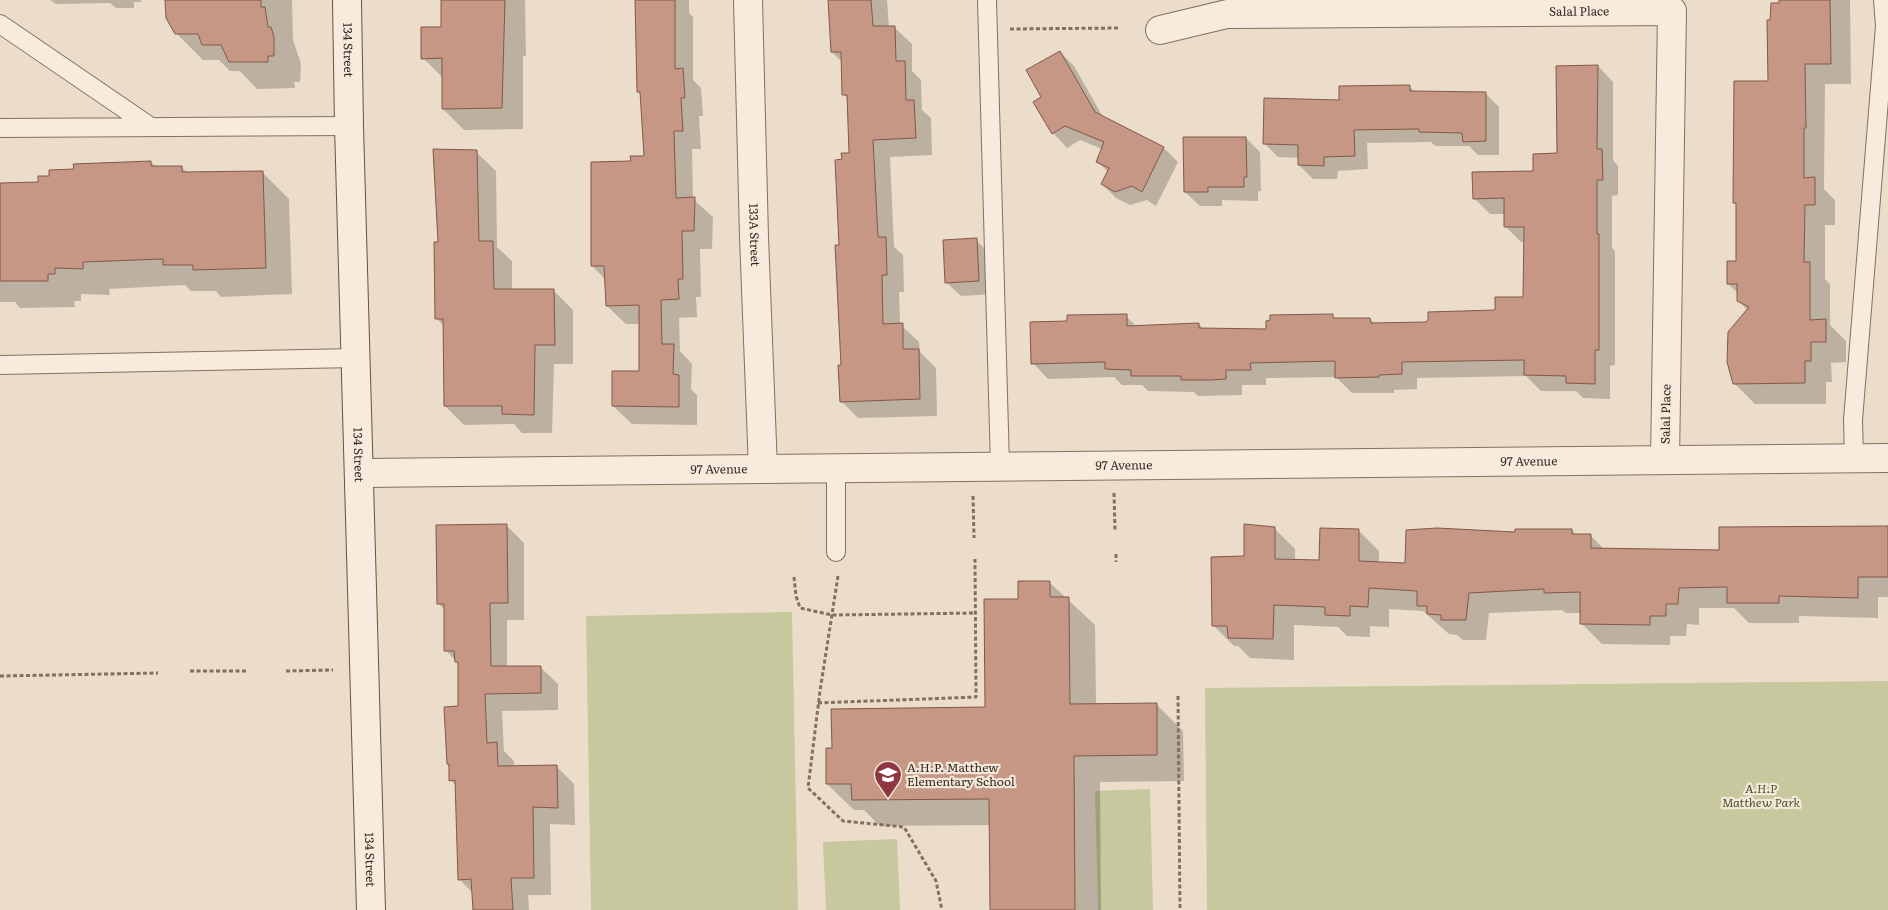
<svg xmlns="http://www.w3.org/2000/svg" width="1888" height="910" font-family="Literata,serif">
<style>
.green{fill:#c8c89e}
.shadow{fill:#0003}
.building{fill:#c59784;stroke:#825848}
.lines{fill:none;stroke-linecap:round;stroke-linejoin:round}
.lane-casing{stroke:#856f60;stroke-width:20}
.street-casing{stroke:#856f60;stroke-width:30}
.secondary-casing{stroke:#675143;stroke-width:30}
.path{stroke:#856f60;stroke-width:3;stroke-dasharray:4 2.5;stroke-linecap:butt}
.lane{stroke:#f6ebdc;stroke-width:18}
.street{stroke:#f6ebdc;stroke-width:28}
.secondary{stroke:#f6ebdc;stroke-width:28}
.labels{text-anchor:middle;stroke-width:4.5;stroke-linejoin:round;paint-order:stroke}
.street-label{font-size:12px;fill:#382a22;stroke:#f3e8d9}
.poi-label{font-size:12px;fill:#382a22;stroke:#f3e8d9;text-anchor:start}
.park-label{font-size:12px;font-style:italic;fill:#4d522b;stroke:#f3e8d9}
</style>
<rect width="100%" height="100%" fill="#ebddca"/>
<path class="green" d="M 792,612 L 798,910 L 591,910 L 586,616 Z
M 1888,681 L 1888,910 L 1207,910 L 1205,688 Z
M 1150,789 L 1153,910 L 1098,910 L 1095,791 Z
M 897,839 L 900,910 L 826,910 L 823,842 Z"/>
<path class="shadow" d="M 50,0 L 141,0 L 141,2 L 134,2 L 134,8 L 116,8 L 110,3 L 56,4 Z
M 166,0 L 292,0 L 293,40 L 301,64 L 300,82 L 294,82 L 295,88 L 257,89 L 240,71 L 230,71 L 219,60 L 203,60 L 176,33 Z
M 442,0 L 525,0 L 526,56 L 523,56 L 523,129 L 464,130 L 443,109 L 443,78 L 423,58 L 443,28 Z
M 637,0 L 689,0 L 689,13 L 693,17 L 693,80 L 701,88 L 703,116 L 699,116 L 701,149 L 692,149 L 693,199 L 713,217 L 712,249 L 700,249 L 701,297 L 696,297 L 697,317 L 679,318 L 680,351 L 692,364 L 691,389 L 697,395 L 697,425 L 632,424 L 613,406 L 640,372 L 640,324 L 626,324 L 607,306 L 606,280 L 592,266 L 632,162 L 646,157 L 641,95 L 638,92 Z
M 831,0 L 887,0 L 889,27 L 894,27 L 912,44 L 912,71 L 921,80 L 922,110 L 931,118 L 932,155 L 890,157 L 894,247 L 903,255 L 904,292 L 899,292 L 900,324 L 919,342 L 920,352 L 936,368 L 937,416 L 858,418 L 841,401 L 840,246 L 843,161 L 850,154 L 849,99 L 843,94 L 842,62 L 832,52 Z
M 1811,0 L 1850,0 L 1851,84 L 1825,84 L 1824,189 L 1835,200 L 1835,225 L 1825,225 L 1825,279 L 1830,284 L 1830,325 L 1846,341 L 1846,362 L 1831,363 L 1832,382 L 1826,382 L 1826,404 L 1755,404 L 1734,383 L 1748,311 L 1738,300 L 1738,293 L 1728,284 L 1737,262 L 1737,205 L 1735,202 L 1769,82 Z
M 1060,52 L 1074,66 L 1103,117 L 1164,148 L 1178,162 L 1156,206 L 1147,200 L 1130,205 L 1116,198 L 1102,184 L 1108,172 L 1097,161 L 1102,149 L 1080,140 L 1067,148 L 1053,133 L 1043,97 Z
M 1598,66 L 1613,82 L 1613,160 L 1618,166 L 1618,195 L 1612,196 L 1612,248 L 1615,251 L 1615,365 L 1610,366 L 1610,399 L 1583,398 L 1576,391 L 1541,391 L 1526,376 L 1417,378 L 1417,389 L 1394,390 L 1394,393 L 1352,393 L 1336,377 L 1266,378 L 1266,385 L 1242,385 L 1242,395 L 1198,396 L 1194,392 L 1148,391 L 1142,385 L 1122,385 L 1114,377 L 1048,379 L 1033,363 L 1069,322 L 1126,316 L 1137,327 L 1199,324 L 1204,330 L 1268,330 L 1332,315 L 1337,320 L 1370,319 L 1375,324 L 1426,323 L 1497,311 L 1524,298 L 1525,242 L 1521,242 L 1505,226 L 1505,214 L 1490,214 L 1474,198 L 1535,172 L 1558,155 Z
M 1409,86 L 1416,93 L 1485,93 L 1499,107 L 1499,155 L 1478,155 L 1469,146 L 1435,146 L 1431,142 L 1367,143 L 1368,169 L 1338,171 L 1337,179 L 1313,179 L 1299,165 L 1300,158 L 1278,157 L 1264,143 L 1340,101 Z
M 1246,138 L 1260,152 L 1261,191 L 1258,191 L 1258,201 L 1222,200 L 1222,206 L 1200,206 L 1185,192 Z
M 476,152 L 496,171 L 497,247 L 512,261 L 512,291 L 554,291 L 573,310 L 573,364 L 554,364 L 552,433 L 522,433 L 514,424 L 464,425 L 445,406 L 444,326 L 436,318 L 439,243 Z
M 151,162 L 156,167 L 182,167 L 188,174 L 262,172 L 289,199 L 292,294 L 221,297 L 216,291 L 191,291 L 185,285 L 109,289 L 110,295 L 81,294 L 81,301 L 74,301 L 75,307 L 20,308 L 15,302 L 0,302 L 0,184 L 39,183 L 50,177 L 75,170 Z
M 976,240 L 990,254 L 993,294 L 961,296 L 946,282 Z
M 507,526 L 524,543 L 524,620 L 507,620 L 507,667 L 540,667 L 558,684 L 558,710 L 502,711 L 504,751 L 514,761 L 514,767 L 557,767 L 574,784 L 575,825 L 550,824 L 551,895 L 528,895 L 529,910 L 473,910 L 473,893 L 459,879 L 457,786 L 450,780 L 448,764 L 460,708 L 459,665 L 446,650 L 445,610 L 438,603 Z
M 1274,528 L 1295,549 L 1295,561 L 1321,562 L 1358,530 L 1379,551 L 1379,563 L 1406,564 L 1516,533 L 1572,530 L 1576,535 L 1590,535 L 1605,550 L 1720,551 L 1888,528 L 1888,597 L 1878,597 L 1878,618 L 1799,616 L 1799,623 L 1749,623 L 1734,608 L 1699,608 L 1699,625 L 1687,624 L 1686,636 L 1670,636 L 1670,645 L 1602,644 L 1581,623 L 1581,613 L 1566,613 L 1562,610 L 1489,613 L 1486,640 L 1463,640 L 1457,635 L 1449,634 L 1423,611 L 1389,609 L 1389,627 L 1370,626 L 1370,637 L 1347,636 L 1338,627 L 1294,625 L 1294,660 L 1250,658 L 1238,646 L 1234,646 L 1213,625 L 1246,557 Z
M 1049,582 L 1095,625 L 1096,705 L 1156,704 L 1183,731 L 1184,781 L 1100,782 L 1101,910 L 991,910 L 990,825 L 880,826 L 864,810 L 854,810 L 827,784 L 833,749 L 986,708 L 1019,600 Z"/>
<path class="building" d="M 165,0 L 261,0 L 261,7 L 265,7 L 268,27 L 271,27 L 274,37 L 274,56 L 268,56 L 268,62 L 229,62 L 221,45 L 202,45 L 198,34 L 175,34 L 166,18 Z
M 441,0 L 505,0 L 502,108 L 442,109 L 442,58 L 421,59 L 421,27 L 441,27 Z
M 635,0 L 675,0 L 675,69 L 683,68 L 685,98 L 681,98 L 683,131 L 674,131 L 676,198 L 695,197 L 694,231 L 682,231 L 683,279 L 678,279 L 679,299 L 661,300 L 662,344 L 674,344 L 673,374 L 679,375 L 679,407 L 612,406 L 612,371 L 639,371 L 639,305 L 606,306 L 604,266 L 591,266 L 591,162 L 631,161 L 630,156 L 644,156 L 640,92 L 637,92 Z
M 828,0 L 871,0 L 873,26 L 895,26 L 896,61 L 905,61 L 906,100 L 914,100 L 916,138 L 873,140 L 878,237 L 886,237 L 887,275 L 882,275 L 883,324 L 903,323 L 903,349 L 919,349 L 920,399 L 840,402 L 838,365 L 841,365 L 835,245 L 839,245 L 835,160 L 842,159 L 841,153 L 849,153 L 847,95 L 842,95 L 841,52 L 831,52 Z
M 1779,0 L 1830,0 L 1831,64 L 1805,64 L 1806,128 L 1804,128 L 1804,178 L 1815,177 L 1815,205 L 1805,205 L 1804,262 L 1810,262 L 1810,320 L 1826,319 L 1826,342 L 1811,342 L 1811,361 L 1805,361 L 1805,383 L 1733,384 L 1727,362 L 1728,332 L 1749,307 L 1737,301 L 1737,284 L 1727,284 L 1727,261 L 1736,261 L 1736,203 L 1733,203 L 1734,81 L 1768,81 L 1767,20 L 1770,20 L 1771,3 L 1779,3 Z
M 1060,51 L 1095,112 L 1164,147 L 1142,192 L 1132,186 L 1115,192 L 1101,184 L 1109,168 L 1096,162 L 1104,142 L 1065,126 L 1052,134 L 1033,102 L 1041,97 L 1026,70 Z
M 1598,65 L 1597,149 L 1602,149 L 1603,180 L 1597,180 L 1597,234 L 1599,234 L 1599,350 L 1595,350 L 1595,384 L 1566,383 L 1566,376 L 1524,375 L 1524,360 L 1402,362 L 1402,374 L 1379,375 L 1379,377 L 1335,378 L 1335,361 L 1250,363 L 1251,370 L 1226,370 L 1226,379 L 1211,380 L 1181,380 L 1181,376 L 1131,376 L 1131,370 L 1105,369 L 1105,362 L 1031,364 L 1030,322 L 1067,321 L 1067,315 L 1127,314 L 1127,326 L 1199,323 L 1199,328 L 1266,329 L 1266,321 L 1270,320 L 1270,315 L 1333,314 L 1333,318 L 1370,318 L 1371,323 L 1426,322 L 1428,320 L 1428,312 L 1495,310 L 1495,297 L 1523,297 L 1524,227 L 1504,227 L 1504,198 L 1473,199 L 1472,172 L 1533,171 L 1533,154 L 1557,153 L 1556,66 Z
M 1410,85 L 1410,91 L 1486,92 L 1486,141 L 1463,142 L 1462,133 L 1419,132 L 1419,129 L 1354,130 L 1355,156 L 1324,157 L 1324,166 L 1298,165 L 1298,145 L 1263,144 L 1264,98 L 1339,100 L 1339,86 Z
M 1183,137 L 1246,137 L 1247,177 L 1244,177 L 1244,187 L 1208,187 L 1208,192 L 1184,192 Z
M 433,149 L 477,150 L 479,241 L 493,241 L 494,289 L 554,289 L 555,345 L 535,345 L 534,415 L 502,414 L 502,406 L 444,406 L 443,319 L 435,319 L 434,242 L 438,242 Z
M 151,161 L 151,166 L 182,166 L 182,172 L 263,171 L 266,268 L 193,270 L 193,265 L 163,265 L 163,259 L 83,262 L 83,269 L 55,268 L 55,274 L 48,274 L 48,281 L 0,281 L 0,183 L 38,182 L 38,176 L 49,176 L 49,170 L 74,169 L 73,164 Z
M 977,238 L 979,281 L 945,283 L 943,240 Z
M 507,524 L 508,603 L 490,603 L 491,666 L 541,666 L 541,693 L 485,694 L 487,743 L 497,742 L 498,766 L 557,765 L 558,808 L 533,807 L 534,878 L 511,878 L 513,910 L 473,910 L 471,879 L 458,880 L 455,780 L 449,781 L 449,764 L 447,764 L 444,707 L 458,706 L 458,662 L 455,662 L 454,651 L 444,651 L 444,604 L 437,604 L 436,525 Z
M 1244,524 L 1275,527 L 1275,559 L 1319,560 L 1320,528 L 1359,529 L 1359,561 L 1405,563 L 1406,530 L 1437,528 L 1515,532 L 1515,529 L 1572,529 L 1572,534 L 1591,534 L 1591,548 L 1719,550 L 1719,527 L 1888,526 L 1888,577 L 1858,577 L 1858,598 L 1779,596 L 1779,603 L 1727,603 L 1727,587 L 1679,588 L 1678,604 L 1666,604 L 1666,616 L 1650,616 L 1650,625 L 1580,624 L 1580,592 L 1544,593 L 1544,589 L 1469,593 L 1466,620 L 1441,620 L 1441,615 L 1427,614 L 1427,606 L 1417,606 L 1417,591 L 1369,588 L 1368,607 L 1350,606 L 1350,616 L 1325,615 L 1325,607 L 1274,605 L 1273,639 L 1228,638 L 1227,626 L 1212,626 L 1211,557 L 1244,556 Z
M 1018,581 L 1050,581 L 1050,597 L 1069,597 L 1070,704 L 1157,703 L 1157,755 L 1074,756 L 1075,910 L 990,910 L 989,799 L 852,800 L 851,784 L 826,784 L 826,748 L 832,748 L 831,709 L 985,707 L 984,599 L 1018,599 Z"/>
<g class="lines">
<defs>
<path id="lane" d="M 987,0 L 1000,466
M 0,24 L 151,127
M 0,128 L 349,126
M 0,365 L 356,358
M 1854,458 L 1853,420 L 1885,26 L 1883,0
M 836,552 L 836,468"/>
<g id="street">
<path id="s1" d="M 748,0 L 754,237 L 763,469"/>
<path id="s2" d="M 1160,30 L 1227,14 L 1672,11 L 1665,460"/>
<path id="s3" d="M 360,473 L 1888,458"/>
</g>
<g id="secondary">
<path id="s4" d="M 347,0 L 349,126 L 371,910"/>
</g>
</defs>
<use href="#lane" class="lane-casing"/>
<use href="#street" class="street-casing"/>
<use href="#secondary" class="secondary-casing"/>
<path class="path" d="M 1010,29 L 1119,28
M 1114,493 L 1115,530
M 973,496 L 974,538
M 1116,554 L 1116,562
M 838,576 L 820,691 L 808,788 L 843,821 L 904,827 L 936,881 L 942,910
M 794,577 L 796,596 L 800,608 L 832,615 L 976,613
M 190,671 L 247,671
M 286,671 L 333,670
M 0,676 L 158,673
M 1178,696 L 1180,910
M 818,703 L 976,697 L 975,559"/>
<use href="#lane" class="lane"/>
<use href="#street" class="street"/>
<use href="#secondary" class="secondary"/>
</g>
<defs>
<symbol id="school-pin" viewBox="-11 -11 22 30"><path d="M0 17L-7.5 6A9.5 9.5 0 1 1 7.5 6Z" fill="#8e3641" stroke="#f3e8d9"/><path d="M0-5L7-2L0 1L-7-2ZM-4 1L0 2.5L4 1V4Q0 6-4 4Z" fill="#fff"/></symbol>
</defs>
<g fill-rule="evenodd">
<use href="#school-pin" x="872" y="759" width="32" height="43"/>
</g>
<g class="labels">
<g class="street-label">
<text dy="4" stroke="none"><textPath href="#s2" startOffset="421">Salal Place</textPath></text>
<text dy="4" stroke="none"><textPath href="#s4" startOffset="50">134 Street</textPath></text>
<text dy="4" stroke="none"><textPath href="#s1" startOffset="235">133A Street</textPath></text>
<text transform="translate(1666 414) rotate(-89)" y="4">Salal Place</text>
<text dy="4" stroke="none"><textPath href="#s4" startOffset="455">134 Street</textPath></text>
<text dy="4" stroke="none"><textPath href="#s3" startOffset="1169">97 Avenue</textPath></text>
<text dy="4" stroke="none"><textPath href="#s3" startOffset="764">97 Avenue</textPath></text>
<text dy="4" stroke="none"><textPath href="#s3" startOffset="359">97 Avenue</textPath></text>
<text dy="4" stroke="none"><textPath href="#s4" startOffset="860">134 Street</textPath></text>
</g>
<g class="poi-label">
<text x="907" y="772">A.H.P. Matthew<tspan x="907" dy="14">Elementary School</tspan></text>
</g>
<g class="park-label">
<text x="1761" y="793">A.H.P<tspan x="1761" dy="14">Matthew Park</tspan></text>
</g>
</g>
</svg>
